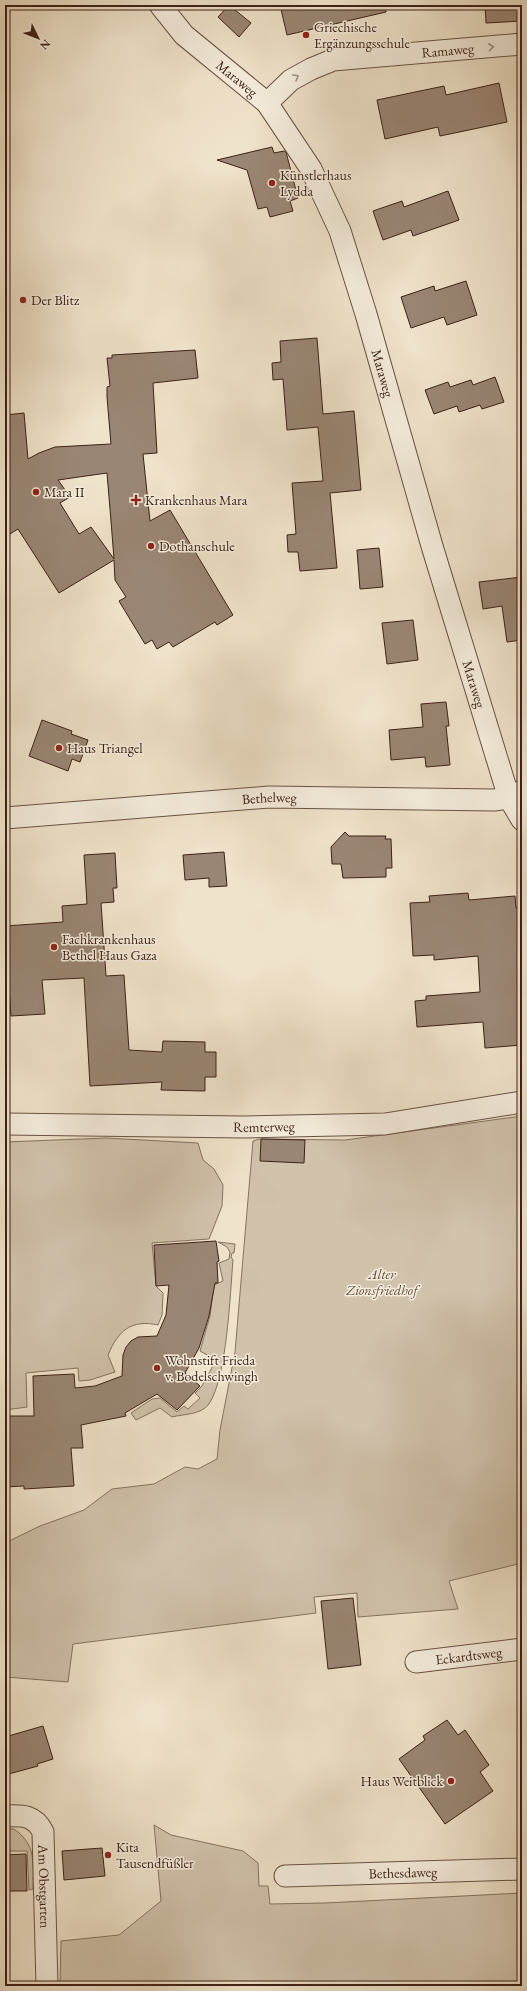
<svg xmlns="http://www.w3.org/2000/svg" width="527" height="1991" font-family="'EB Garamond',serif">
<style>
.green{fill:#d1c2ac;stroke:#867261}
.building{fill:#9a8674;stroke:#3c2116;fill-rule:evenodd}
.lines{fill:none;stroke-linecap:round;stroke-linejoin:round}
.minor-casing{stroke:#695243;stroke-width:23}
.minor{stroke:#f5eddd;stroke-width:21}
.oneway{stroke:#a29183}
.poi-dot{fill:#8f2418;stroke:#f5eddd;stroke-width:1.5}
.labels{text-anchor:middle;stroke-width:3;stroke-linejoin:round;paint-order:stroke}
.poi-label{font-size:14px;fill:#3c2116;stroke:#f5eddd;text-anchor:start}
.street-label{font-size:14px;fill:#3c2116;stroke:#f5eddd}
.park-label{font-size:14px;font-style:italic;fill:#61493c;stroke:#f5eddd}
</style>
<rect width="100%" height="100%" fill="#f0e3cb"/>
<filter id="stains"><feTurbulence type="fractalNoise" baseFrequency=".005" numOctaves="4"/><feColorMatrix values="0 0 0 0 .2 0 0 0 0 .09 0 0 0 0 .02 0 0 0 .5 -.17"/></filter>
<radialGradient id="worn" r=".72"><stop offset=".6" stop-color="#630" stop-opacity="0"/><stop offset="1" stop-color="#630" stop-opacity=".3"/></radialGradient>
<path class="green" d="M 522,1116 L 522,1563 L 449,1581 L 458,1609 L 358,1617 L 357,1593 L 314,1597 L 316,1613 L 73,1644 L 68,1682 L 5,1677 L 5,1543 L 40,1526 L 84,1510 L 112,1489 L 154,1484 L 185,1467 L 198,1469 L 217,1459 L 220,1430 L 235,1352 L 253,1141 L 259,1139 L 345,1140 Z
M 106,1138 L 198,1143 L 203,1160 L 214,1169 L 223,1185 L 222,1206 L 209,1239 L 152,1243 L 156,1286 L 163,1293 L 162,1315 L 158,1325 C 131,1319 118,1331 108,1355 L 115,1372 L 90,1380 L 79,1381 L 78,1368 L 26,1373 L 27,1407 L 5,1410 L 5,1142 Z
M 218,1242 L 235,1244 L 234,1253 L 232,1253 L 231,1257 L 233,1260 C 230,1295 227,1377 209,1404 C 201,1415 183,1414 172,1417 L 160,1408 L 136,1420 L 131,1413 L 152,1399 L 160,1398 L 177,1412 L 184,1406 L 188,1409 L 200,1398 L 195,1393 L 202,1386 L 216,1360 L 200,1351 L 210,1316 L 214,1285 L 223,1281 L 219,1263 L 229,1259 L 230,1252 L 227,1247 Z
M 154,1825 L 171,1835 L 243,1851 L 258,1863 L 259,1886 L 268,1886 L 270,1904 L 325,1903 L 522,1893 L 522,1986 L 60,1986 L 61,1941 L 119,1935 L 161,1901 Z
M 5,1829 L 14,1829 C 37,1845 33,1864 33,1889 L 29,1890 L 27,1851 L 5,1851 Z"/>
<path class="building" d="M 229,5 L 251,23 L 239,37 L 218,17 Z
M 280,5 L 385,5 L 386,12 L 287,35 Z
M 485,5 L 522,5 L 522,21 L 486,23 Z
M 499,83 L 507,122 L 440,136 L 438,127 L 385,139 L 377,100 L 444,86 L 446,95 Z
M 272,147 L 274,153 L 284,151 L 286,152 L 298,198 L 290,201 L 293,211 L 270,217 L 267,207 L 258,209 L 247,170 L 217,160 Z
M 448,191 L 459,220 L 413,236 L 411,230 L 383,240 L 373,211 L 402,201 L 404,207 Z
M 466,281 L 477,315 L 447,325 L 444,317 L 411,328 L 401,297 L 434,286 L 435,291 Z
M 317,338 L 323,414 L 354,411 L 361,490 L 330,493 L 337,568 L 300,571 L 298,552 L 288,552 L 287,535 L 296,534 L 292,483 L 323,481 L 318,427 L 287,430 L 283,379 L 273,380 L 272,363 L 281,362 L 280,341 Z
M 195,350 L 198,378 L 153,383 L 157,453 L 143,454 L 150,521 L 170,510 L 233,615 L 217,625 L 215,622 L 173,647 L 169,642 L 157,649 L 152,640 L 145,644 L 119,601 L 126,597 L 115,580 L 114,560 L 59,593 L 18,529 L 5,537 L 5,415 L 24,413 L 28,459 L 39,453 L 55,447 L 111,444 L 107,397 L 107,387 L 110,386 L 107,358 L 112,358 L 112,355 ZM 107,473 L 111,521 L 114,559 L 91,527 L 79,534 L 60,503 L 70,497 L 58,480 Z
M 495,377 L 504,402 L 482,409 L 480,405 L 459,412 L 457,406 L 434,414 L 425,390 L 448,382 L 450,387 L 471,380 L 473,385 Z
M 379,548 L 383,587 L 360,589 L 357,550 Z
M 522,577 L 522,605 L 519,606 L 522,640 L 507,642 L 502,606 L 483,609 L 479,582 Z
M 413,620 L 418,660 L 387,664 L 382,623 Z
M 446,702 L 449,726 L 446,726 L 450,765 L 426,767 L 425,757 L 391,760 L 389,730 L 423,727 L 421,704 Z
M 42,720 L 72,731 L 71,734 L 88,740 L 80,762 L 72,759 L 68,771 L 29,756 Z
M 345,832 L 349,836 L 386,836 L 385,839 L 391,839 L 392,868 L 386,868 L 386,877 L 343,878 L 341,864 L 332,864 L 331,847 Z
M 224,852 L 227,886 L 209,887 L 209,878 L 185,880 L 183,855 Z
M 115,853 L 117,888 L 113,888 L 114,902 L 101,903 L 106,976 L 124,975 L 129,1050 L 162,1052 L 163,1041 L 205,1042 L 205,1052 L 216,1052 L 216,1077 L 205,1077 L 205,1091 L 161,1090 L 162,1082 L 90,1086 L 84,978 L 42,980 L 45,1014 L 11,1016 L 8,973 L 5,973 L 5,926 L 63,922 L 62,906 L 87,904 L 84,855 Z
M 468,893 L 469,900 L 515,896 L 516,908 L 522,907 L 522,1045 L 485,1048 L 483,1022 L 417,1027 L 415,1001 L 426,1000 L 426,996 L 480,992 L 478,956 L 434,960 L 434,955 L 413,956 L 410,903 L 430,902 L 429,896 Z
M 261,1139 L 305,1140 L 304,1163 L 260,1161 Z
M 216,1241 L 219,1261 L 217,1262 L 218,1283 L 215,1283 L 209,1316 L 199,1348 L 185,1373 L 200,1386 L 177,1410 L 157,1394 L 125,1413 L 126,1416 L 81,1425 L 83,1448 L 71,1448 L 74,1486 L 24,1489 L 24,1486 L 5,1487 L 5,1416 L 34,1416 L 33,1376 L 74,1374 L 75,1388 L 95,1386 L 122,1376 L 123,1355 L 126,1347 L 131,1341 L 138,1337 L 157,1336 L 166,1315 L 169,1285 L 156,1286 L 154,1245 Z
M 353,1598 L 361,1665 L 328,1669 L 321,1601 Z
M 447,1720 L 458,1735 L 465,1730 L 489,1765 L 480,1772 L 493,1791 L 445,1824 L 399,1759 L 425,1740 L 423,1736 Z
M 43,1726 L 53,1759 L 37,1764 L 38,1766 L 5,1775 L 5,1737 Z
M 102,1848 L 105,1876 L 64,1880 L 62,1851 Z
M 26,1854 L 27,1891 L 5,1891 L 5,1855 Z"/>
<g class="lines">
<defs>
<g id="minor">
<path id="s1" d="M 160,5 L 184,35 L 267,103 L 311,169 L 340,231 L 366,314 L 432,546 L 509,798 L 522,820"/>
<path id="s2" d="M 267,103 L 291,80 L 311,69 L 333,60 L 522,44"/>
<path id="s3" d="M 5,818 L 269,797 L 494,800 L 509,798 L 522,791"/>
<path id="s4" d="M 5,1124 L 244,1127 L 385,1124 L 522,1102"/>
<path id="s5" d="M 416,1662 L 522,1649"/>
<path id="s6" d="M 5,1816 C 22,1815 35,1815 43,1832 L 47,1986"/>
<path id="s7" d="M 285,1876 L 522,1869"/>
</g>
</defs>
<use href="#minor" class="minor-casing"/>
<use href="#minor" class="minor"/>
</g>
<defs><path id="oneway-chevron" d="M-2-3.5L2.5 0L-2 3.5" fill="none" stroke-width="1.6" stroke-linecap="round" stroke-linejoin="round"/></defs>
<g class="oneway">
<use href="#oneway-chevron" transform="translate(491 47) rotate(-6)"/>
<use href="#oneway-chevron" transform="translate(296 77) rotate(-30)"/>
</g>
<g class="poi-dot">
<circle cx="306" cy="35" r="4"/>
<circle cx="272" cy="183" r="4"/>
<circle cx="23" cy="300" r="4"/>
<circle cx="36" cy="492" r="4"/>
<path d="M134 494h4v4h4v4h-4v4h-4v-4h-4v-4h4z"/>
<circle cx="151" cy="546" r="4"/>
<circle cx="59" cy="748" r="4"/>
<circle cx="54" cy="947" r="4"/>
<circle cx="157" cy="1368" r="4"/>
<circle cx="451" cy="1781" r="4"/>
<circle cx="108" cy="1855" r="4"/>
</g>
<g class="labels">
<g class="poi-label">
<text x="314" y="32">Griechische<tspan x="314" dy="16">Ergänzungsschule</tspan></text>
<text x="280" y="180">Künstlerhaus<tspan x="280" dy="16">Lydda</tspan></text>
<text x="31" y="305">Der Blitz</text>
<text x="44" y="497">Mara II</text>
<text x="145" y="505">Krankenhaus Mara</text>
<text x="159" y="551">Dothanschule</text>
<text x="67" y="753">Haus Triangel</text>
<text x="62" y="944">Fachkrankenhaus<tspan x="62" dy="16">Bethel Haus Gaza</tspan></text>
<text x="165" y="1365">Wohnstift Frieda<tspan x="165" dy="16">v. Bodelschwingh</tspan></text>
<text x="443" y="1786" text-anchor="end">Haus Weitblick</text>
<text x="116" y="1852">Kita<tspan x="116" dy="16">Tausendfüßler</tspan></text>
</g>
<g class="street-label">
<text dy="5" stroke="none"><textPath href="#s2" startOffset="195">Ramaweg</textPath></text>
<text dy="5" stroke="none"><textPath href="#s1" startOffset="107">Maraweg</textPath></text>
<text dy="5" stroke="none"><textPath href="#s1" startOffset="442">Maraweg</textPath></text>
<text dy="5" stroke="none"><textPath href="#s1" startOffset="766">Maraweg</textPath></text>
<text dy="5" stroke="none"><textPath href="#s3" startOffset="265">Bethelweg</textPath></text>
<text dy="5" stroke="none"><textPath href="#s4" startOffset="259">Remterweg</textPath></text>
<text dy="5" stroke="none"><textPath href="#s5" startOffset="53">Eckardtsweg</textPath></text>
<text dy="5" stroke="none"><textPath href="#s7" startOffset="118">Bethesdaweg</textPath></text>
<text dy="5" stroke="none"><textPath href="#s6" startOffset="99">Am Obstgarten</textPath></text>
</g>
<g class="park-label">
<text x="382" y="1279">Alter<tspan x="382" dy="16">Zionsfriedhof</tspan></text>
</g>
</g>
<rect width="527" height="1991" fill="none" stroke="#f0e3cb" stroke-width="20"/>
<rect x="6" y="6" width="515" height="1979" fill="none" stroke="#3c2116" stroke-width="2"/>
<rect x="10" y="10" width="507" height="1971" fill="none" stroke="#3c2116"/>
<g transform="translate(38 38) rotate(133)" stroke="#f5eddd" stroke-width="3" paint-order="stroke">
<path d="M0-3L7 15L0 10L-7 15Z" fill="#3c2116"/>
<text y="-6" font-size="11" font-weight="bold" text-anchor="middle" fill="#3c2116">N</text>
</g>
<rect width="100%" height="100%" filter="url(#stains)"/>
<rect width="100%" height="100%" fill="url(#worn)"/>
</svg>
